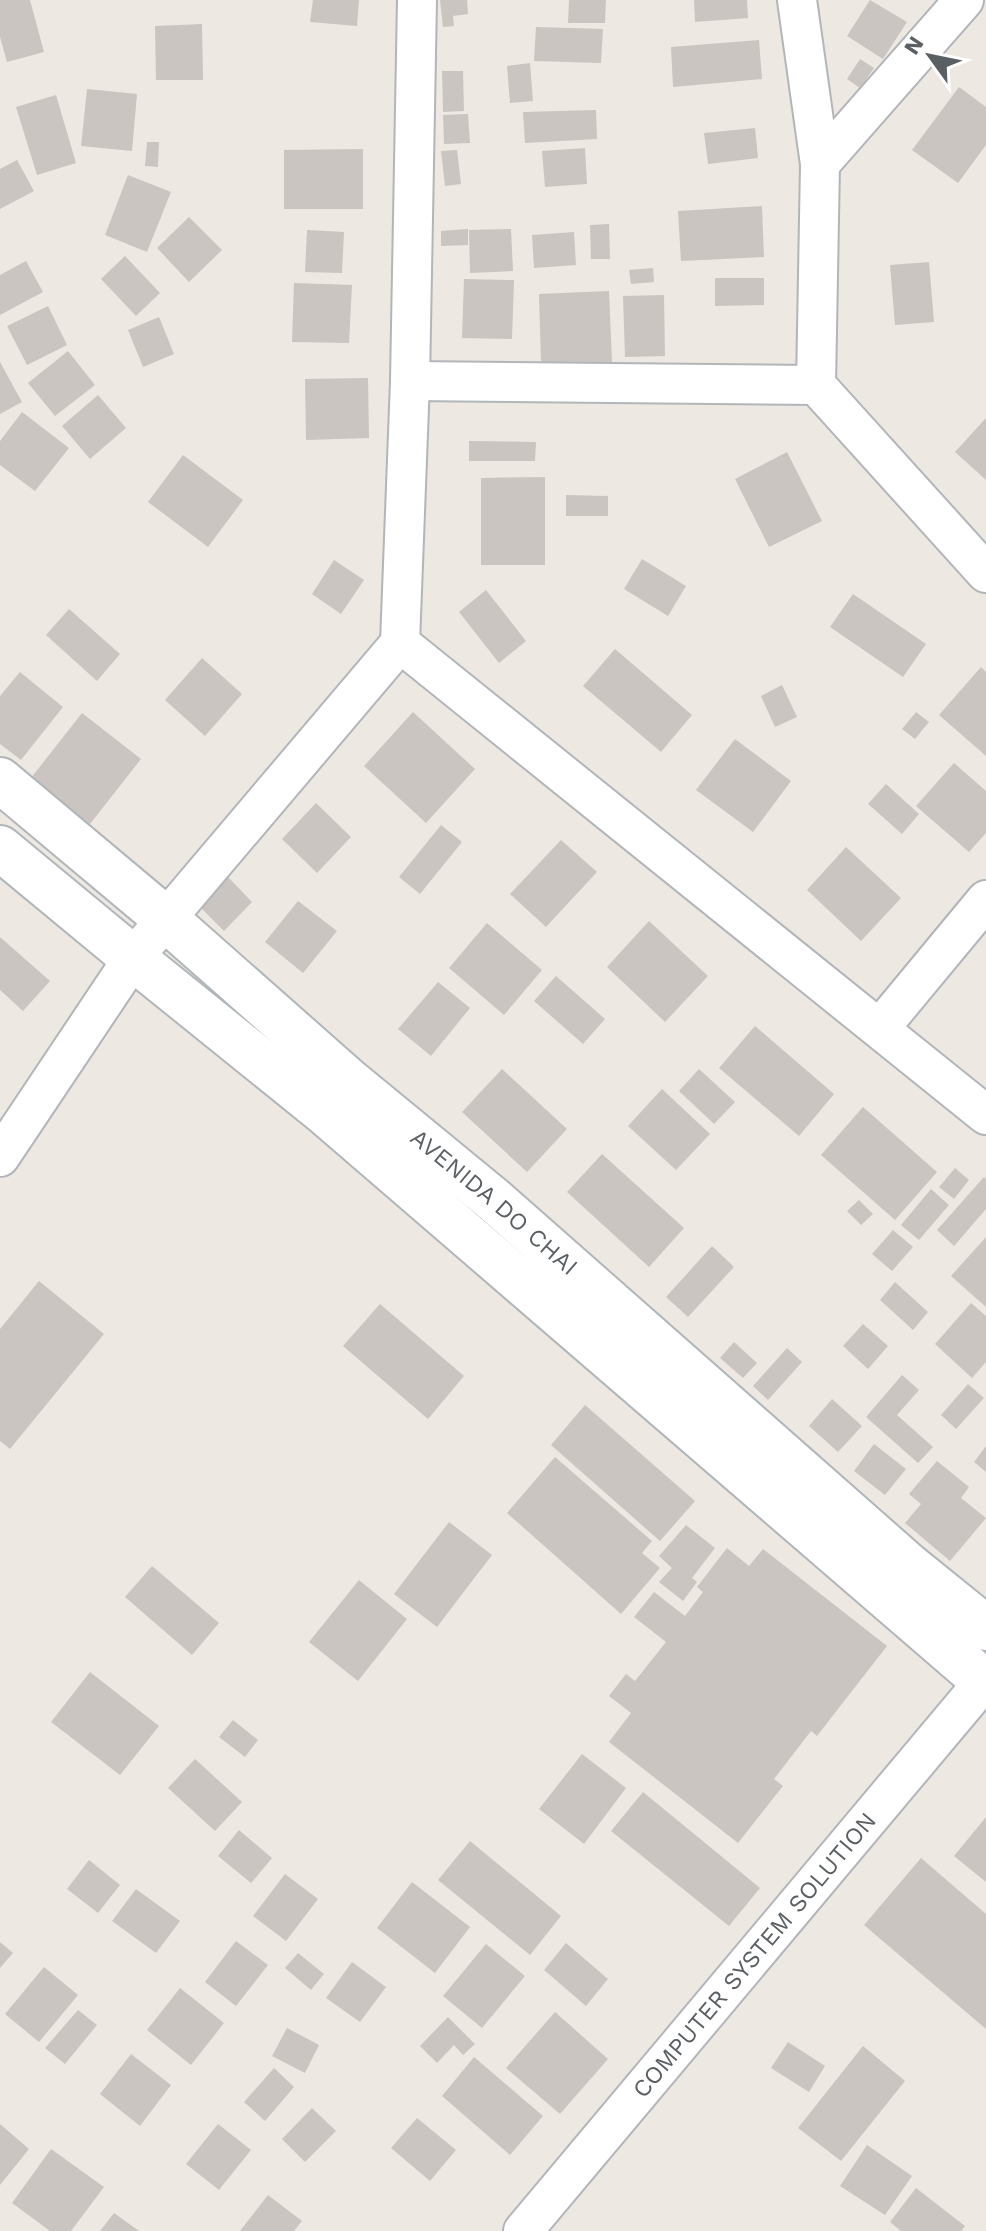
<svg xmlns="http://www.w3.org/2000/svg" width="986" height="2231" font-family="'Work Sans',sans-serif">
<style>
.building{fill:#cac5c0}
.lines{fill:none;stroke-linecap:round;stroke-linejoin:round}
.street-casing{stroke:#b2b5b9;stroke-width:42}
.secondary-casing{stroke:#b0b6b9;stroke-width:48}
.street{stroke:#fff;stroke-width:38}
.secondary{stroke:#fff;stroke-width:44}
.labels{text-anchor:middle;stroke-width:6;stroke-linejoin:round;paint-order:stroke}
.street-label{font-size:24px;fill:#595f62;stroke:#fff}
</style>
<rect width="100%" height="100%" fill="#ede8e1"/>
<path class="building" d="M 0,0 L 30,0 L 44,52 L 7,62 L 0,37 Z
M 313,0 L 359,0 L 357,26 L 310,22 Z
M 440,0 L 467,0 L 468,14 L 453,16 L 454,26 L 443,27 Z
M 569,0 L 606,0 L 605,23 L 568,23 Z
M 694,0 L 747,0 L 748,18 L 695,22 Z
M 870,0 L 907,22 L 883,59 L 847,36 Z
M 202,24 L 203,80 L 156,80 L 155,26 Z
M 536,27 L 603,29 L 601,63 L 534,61 Z
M 759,40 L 762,79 L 673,87 L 671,47 Z
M 860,59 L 874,68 L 860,88 L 847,79 Z
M 530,63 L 533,101 L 510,103 L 507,66 Z
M 442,71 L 463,71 L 464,111 L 443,112 Z
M 959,87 L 986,107 L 986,145 L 958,183 L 912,150 Z
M 87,89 L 137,94 L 132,151 L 81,146 Z
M 56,95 L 76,163 L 37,175 L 16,107 Z
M 596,110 L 597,139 L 525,143 L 523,112 Z
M 468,114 L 470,143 L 444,144 L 443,115 Z
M 755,128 L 758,158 L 708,164 L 704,133 Z
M 147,142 L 159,142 L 158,167 L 145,166 Z
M 585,148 L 587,184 L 545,187 L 542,151 Z
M 363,149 L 363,209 L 284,209 L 284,150 Z
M 457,150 L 461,184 L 445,186 L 441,151 Z
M 17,160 L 34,191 L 0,209 L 0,169 Z
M 128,175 L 171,192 L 147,252 L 105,235 Z
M 762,206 L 764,257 L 681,261 L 678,211 Z
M 189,217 L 222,250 L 189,282 L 157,248 Z
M 609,224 L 610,259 L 591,259 L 590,225 Z
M 468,229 L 468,245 L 441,246 L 441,231 Z
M 511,229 L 513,271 L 470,273 L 469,230 Z
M 307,230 L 344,232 L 342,273 L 305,272 Z
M 574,232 L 576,265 L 534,268 L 532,235 Z
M 125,256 L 160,293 L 136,316 L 101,279 Z
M 26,261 L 43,292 L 0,315 L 0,275 Z
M 929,262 L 934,322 L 895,325 L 890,265 Z
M 653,268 L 654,282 L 631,284 L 629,270 Z
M 715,278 L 764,278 L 764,305 L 715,306 Z
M 464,279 L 514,280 L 512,339 L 462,338 Z
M 294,283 L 352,285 L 349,343 L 292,342 Z
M 609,291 L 612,362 L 541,364 L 539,294 Z
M 664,295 L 665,356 L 625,357 L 623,296 Z
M 48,306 L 67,345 L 27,365 L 7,326 Z
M 159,317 L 174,354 L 143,367 L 128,330 Z
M 68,351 L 95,385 L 55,416 L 28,383 Z
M 0,362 L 22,402 L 0,414 Z
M 368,378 L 369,438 L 306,440 L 305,379 Z
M 98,395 L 126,428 L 90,459 L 62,426 Z
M 22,412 L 69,448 L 35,491 L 0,465 L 0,441 Z
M 986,418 L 986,480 L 955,452 Z
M 469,441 L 536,442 L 535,461 L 469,461 Z
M 787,452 L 822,521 L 769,547 L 735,479 Z
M 183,455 L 243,500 L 208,547 L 148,502 Z
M 545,477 L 545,565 L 481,565 L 481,478 Z
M 566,495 L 608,496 L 608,516 L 566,516 Z
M 642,559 L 686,586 L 668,616 L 624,589 Z
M 334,560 L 364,580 L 341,614 L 312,594 Z
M 486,590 L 526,641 L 499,663 L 459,612 Z
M 853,594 L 926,644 L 903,677 L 830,627 Z
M 69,609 L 120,654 L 97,681 L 46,635 Z
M 615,649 L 692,715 L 661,752 L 583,686 Z
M 202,658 L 242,694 L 205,736 L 165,700 Z
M 981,667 L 986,672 L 986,756 L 939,715 Z
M 20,672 L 63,707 L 21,760 L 0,744 L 0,696 Z
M 782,685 L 797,717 L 775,727 L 761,696 Z
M 413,712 L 475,769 L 426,823 L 364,766 Z
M 916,712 L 929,722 L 915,739 L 902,729 Z
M 82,713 L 141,759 L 90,824 L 31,778 Z
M 735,739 L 791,781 L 753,832 L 696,790 Z
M 954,763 L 986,791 L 986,833 L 969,852 L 916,806 Z
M 886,784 L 919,814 L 902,834 L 868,804 Z
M 316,803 L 351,837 L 317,873 L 282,839 Z
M 441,825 L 462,842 L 420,894 L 399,877 Z
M 561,840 L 597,872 L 546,927 L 510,894 Z
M 846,847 L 901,898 L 861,941 L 807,890 Z
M 228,877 L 252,902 L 224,931 L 199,906 Z
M 298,901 L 337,931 L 303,973 L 265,942 Z
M 649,921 L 708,976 L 665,1022 L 607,967 Z
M 487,923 L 542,970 L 504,1015 L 449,968 Z
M 0,937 L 50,981 L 23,1011 L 0,990 Z
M 556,976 L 605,1019 L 583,1044 L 534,1001 Z
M 438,982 L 470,1008 L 431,1056 L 398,1029 Z
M 755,1026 L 834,1094 L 799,1136 L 719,1068 Z
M 502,1069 L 567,1129 L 527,1172 L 462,1112 Z
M 699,1069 L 735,1102 L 714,1124 L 679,1091 Z
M 662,1089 L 710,1134 L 676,1170 L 628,1126 Z
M 863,1107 L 937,1172 L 895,1220 L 821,1155 Z
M 602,1154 L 684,1228 L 649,1267 L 567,1192 Z
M 955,1168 L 969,1180 L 954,1199 L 939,1187 Z
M 984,1177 L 986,1179 L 986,1209 L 954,1246 L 937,1230 Z
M 931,1189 L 949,1205 L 919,1240 L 901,1225 Z
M 859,1200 L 873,1214 L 861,1225 L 847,1211 Z
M 893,1230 L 913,1247 L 892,1271 L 872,1254 Z
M 986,1237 L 986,1307 L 951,1276 Z
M 712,1246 L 734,1267 L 688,1317 L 666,1297 Z
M 39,1281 L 104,1334 L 10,1449 L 0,1441 L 0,1329 Z
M 895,1282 L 928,1312 L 913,1330 L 880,1300 Z
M 971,1303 L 986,1316 L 986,1362 L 972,1378 L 935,1344 Z
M 380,1304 L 464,1376 L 428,1419 L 343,1346 Z
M 863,1324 L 888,1346 L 868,1369 L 843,1346 Z
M 734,1342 L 757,1363 L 743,1378 L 720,1358 Z
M 787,1348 L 802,1362 L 768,1400 L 753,1386 Z
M 902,1375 L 919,1390 L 897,1415 L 933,1447 L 918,1463 L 866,1417 Z
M 968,1384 L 984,1398 L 956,1429 L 941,1415 Z
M 832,1399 L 862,1426 L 838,1452 L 809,1426 Z
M 585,1405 L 695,1501 L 660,1541 L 551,1445 Z
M 874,1444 L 906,1469 L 885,1495 L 854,1471 Z
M 986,1446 L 986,1472 L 974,1462 Z
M 555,1457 L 652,1541 L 642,1553 L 660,1568 L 621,1614 L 507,1513 Z
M 937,1461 L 969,1487 L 961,1498 L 986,1518 L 950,1561 L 905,1523 L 921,1504 L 909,1494 Z
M 449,1522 L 492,1555 L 437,1627 L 394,1594 Z
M 686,1525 L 715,1548 L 692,1578 L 697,1582 L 683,1601 L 659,1582 L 672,1568 L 659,1556 Z
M 727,1548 L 749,1566 L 763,1549 L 887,1646 L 817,1736 L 811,1731 L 774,1779 L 783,1786 L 738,1843 L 609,1742 L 631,1713 L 609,1696 L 626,1674 L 635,1681 L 666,1642 L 634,1617 L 654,1592 L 685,1616 L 703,1592 L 697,1587 Z
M 152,1566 L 219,1623 L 192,1655 L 125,1597 Z
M 359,1580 L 407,1619 L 358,1681 L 309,1642 Z
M 90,1672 L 159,1726 L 120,1775 L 51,1722 Z
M 233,1720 L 258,1740 L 245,1757 L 219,1737 Z
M 582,1754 L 626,1788 L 584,1844 L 539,1809 Z
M 195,1759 L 242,1802 L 215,1831 L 168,1788 Z
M 643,1792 L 760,1888 L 729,1926 L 611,1831 Z
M 986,1817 L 986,1882 L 954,1856 Z
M 239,1830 L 272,1858 L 251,1883 L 218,1856 Z
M 470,1841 L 561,1916 L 530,1955 L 438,1880 Z
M 921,1858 L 986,1914 L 986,2029 L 864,1925 Z
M 89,1860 L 120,1885 L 98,1913 L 67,1889 Z
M 285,1874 L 318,1899 L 286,1941 L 253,1916 Z
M 412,1882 L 470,1927 L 435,1973 L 377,1928 Z
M 136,1889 L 180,1921 L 156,1953 L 112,1921 Z
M 236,1941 L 268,1965 L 236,2006 L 205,1982 Z
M 0,1942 L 13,1953 L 0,1968 Z
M 566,1943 L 608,1979 L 586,2006 L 544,1970 Z
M 486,1944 L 525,1976 L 482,2028 L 443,1996 Z
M 298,1953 L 324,1974 L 311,1990 L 285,1968 Z
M 352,1962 L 386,1987 L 360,2022 L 326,1998 Z
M 44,1967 L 78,1995 L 39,2042 L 5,2014 Z
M 180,1988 L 224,2023 L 191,2065 L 147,2030 Z
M 78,2010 L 97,2025 L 65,2064 L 45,2048 Z
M 555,2012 L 608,2059 L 560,2114 L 506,2068 Z
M 448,2017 L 475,2044 L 463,2055 L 454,2045 L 437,2063 L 420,2046 Z
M 287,2028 L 319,2045 L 305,2073 L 272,2056 Z
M 788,2042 L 825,2066 L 809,2092 L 771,2068 Z
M 863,2046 L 905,2081 L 841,2161 L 798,2128 Z
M 131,2054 L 171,2085 L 140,2126 L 100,2094 Z
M 474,2057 L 543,2116 L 510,2155 L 442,2096 Z
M 274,2068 L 294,2087 L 265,2121 L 244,2102 Z
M 312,2108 L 336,2131 L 305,2162 L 282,2139 Z
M 417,2118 L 456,2150 L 430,2181 L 391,2148 Z
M 0,2124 L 29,2149 L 0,2185 Z
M 218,2124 L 251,2150 L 219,2190 L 186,2164 Z
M 867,2145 L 912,2176 L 885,2215 L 840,2186 Z
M 51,2149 L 104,2187 L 71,2231 L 50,2231 L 12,2203 Z
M 916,2188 L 965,2226 L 961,2231 L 901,2231 L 890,2222 Z
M 268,2195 L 302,2221 L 294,2231 L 240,2231 Z
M 114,2213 L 139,2231 L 100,2231 Z"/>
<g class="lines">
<defs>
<g id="street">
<path d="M 797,0 L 820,164 L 816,385 L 986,573"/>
<path d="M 820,164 L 964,0"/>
<path d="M 410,381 L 816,385"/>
<path d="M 400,643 L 986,1115"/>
<path d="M 880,1028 L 986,900"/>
<path d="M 0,1157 L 133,958 L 400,643 L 410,381 L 417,0"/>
<path id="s1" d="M 523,2231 L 986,1679"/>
</g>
<g id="secondary">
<path id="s2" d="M 0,780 L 167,920 L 348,1080 L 494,1200 L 908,1565 L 986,1628"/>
<path d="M 0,848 L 133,958 L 324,1112 L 986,1683"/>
</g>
</defs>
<use href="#street" class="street-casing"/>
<use href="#secondary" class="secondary-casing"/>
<use href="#street" class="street"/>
<use href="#secondary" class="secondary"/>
</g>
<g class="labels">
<g class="street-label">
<text dy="8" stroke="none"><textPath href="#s2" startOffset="650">AVENIDA DO CHAI</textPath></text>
<text dy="8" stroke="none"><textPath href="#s1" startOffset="360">COMPUTER SYSTEM SOLUTION</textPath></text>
</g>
</g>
<g transform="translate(930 56) rotate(303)" stroke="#ffffff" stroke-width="6" paint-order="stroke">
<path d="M0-6L14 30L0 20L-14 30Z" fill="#595f62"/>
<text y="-12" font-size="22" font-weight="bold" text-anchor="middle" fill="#595f62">N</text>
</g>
</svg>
